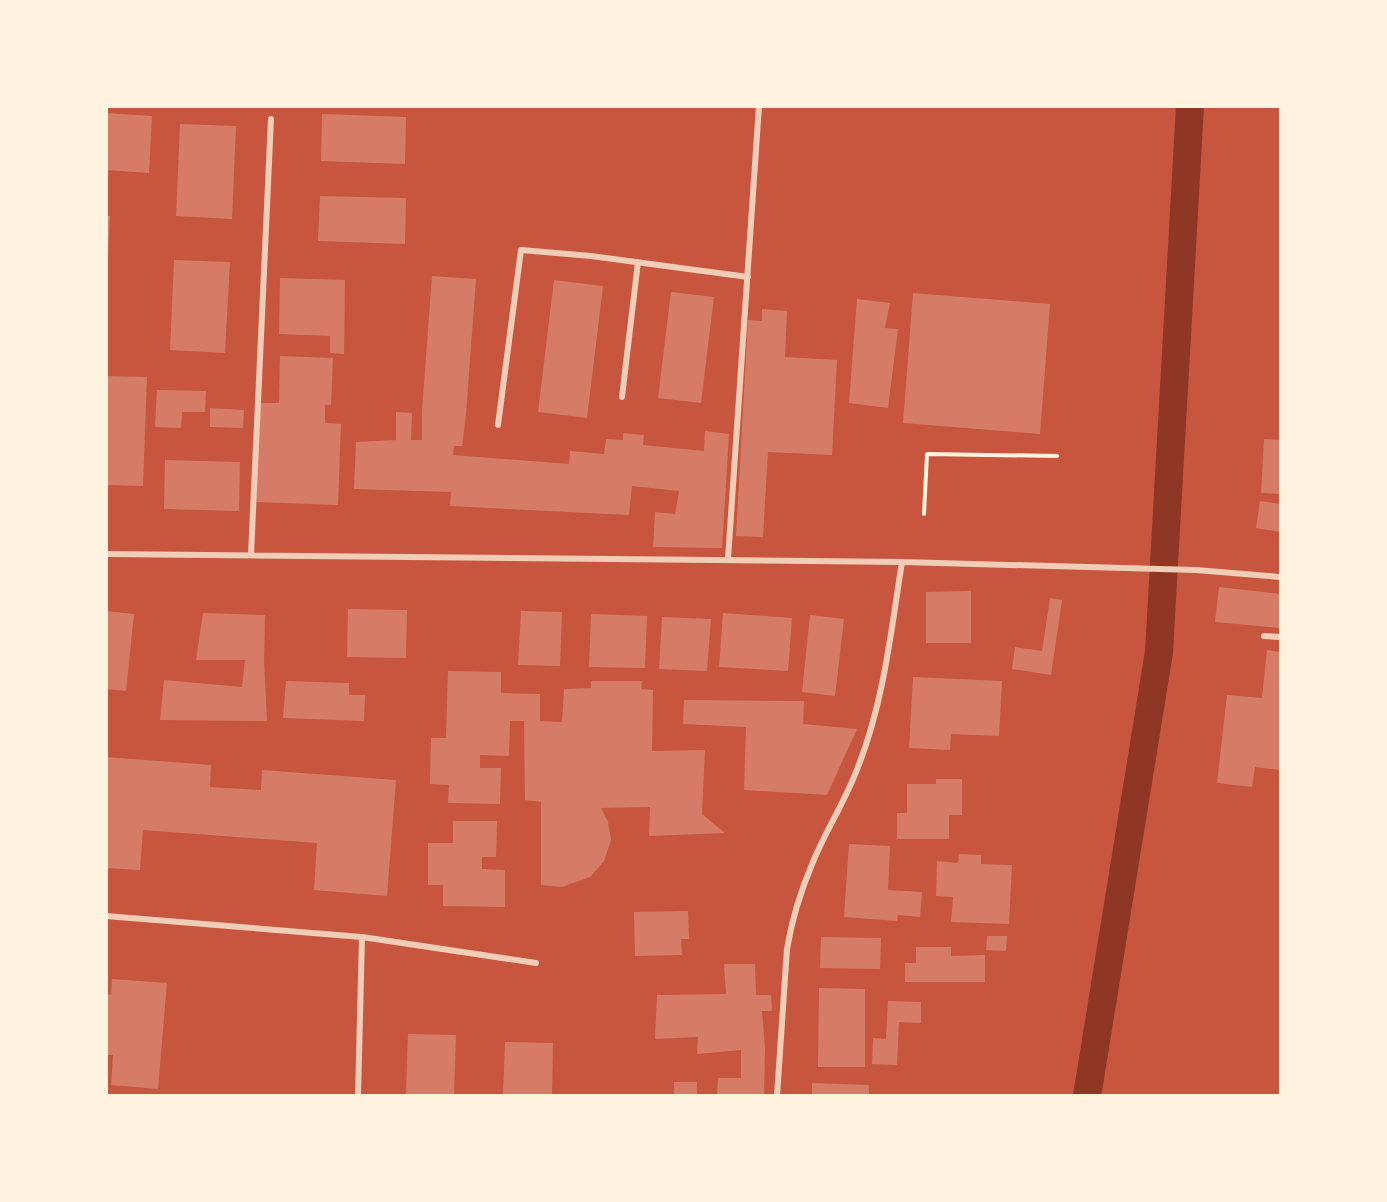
<svg xmlns="http://www.w3.org/2000/svg" width="1387" height="1202" font-family="Rubik,sans-serif">
<style>
.lines{fill:none;stroke-linecap:round;stroke-linejoin:round}
.canal{stroke:#8f3625;stroke-width:28}
.building{fill:#d67c66}
.path{stroke:#fff3e0;stroke-width:4}
.minor{stroke:#f1ccb7;stroke-width:6}
</style>
<rect width="100%" height="100%" fill="#c8553d"/>
<g class="lines">
<path class="canal" d="M 1087,1096 L 1159,652 L 1190,106"/>
</g>
<path class="building" d="M 106,113 L 152,116 L 149,173 L 106,170 Z
M 322,114 L 406,117 L 405,164 L 321,161 Z
M 180,124 L 236,126 L 232,219 L 176,216 Z
M 320,196 L 406,198 L 405,244 L 318,241 Z
M 106,216 L 110,216 L 108,255 L 106,255 Z
M 174,260 L 230,262 L 225,353 L 170,350 Z
M 432,276 L 476,279 L 466,414 L 462,446 L 454,446 L 453,455 L 569,464 L 570,451 L 604,454 L 606,439 L 623,440 L 623,433 L 644,435 L 643,445 L 704,451 L 705,431 L 729,434 L 722,548 L 653,547 L 655,512 L 675,514 L 679,491 L 632,486 L 629,515 L 450,506 L 451,492 L 354,489 L 356,442 L 396,440 L 396,412 L 412,413 L 411,440 L 422,440 L 422,411 Z
M 280,278 L 345,280 L 344,354 L 330,353 L 330,336 L 279,334 Z
M 554,280 L 603,286 L 587,418 L 538,412 Z
M 671,292 L 714,297 L 701,403 L 658,398 Z
M 913,293 L 1050,304 L 1040,434 L 903,423 Z
M 857,299 L 890,303 L 885,328 L 898,329 L 888,408 L 849,403 Z
M 762,309 L 787,311 L 785,357 L 837,360 L 832,455 L 768,452 L 763,537 L 736,536 L 748,320 L 762,321 Z
M 280,356 L 333,358 L 331,405 L 325,405 L 325,423 L 341,424 L 338,505 L 256,502 L 260,403 L 279,403 Z
M 106,376 L 147,377 L 143,486 L 106,485 Z
M 157,390 L 206,391 L 205,412 L 182,412 L 181,428 L 155,427 Z
M 210,408 L 244,410 L 243,428 L 210,427 Z
M 1264,439 L 1280,440 L 1280,494 L 1261,493 Z
M 165,460 L 240,462 L 239,511 L 164,509 Z
M 1260,501 L 1280,504 L 1280,532 L 1256,528 Z
M 1219,587 L 1280,594 L 1280,628 L 1215,622 Z
M 971,591 L 971,643 L 926,643 L 926,592 Z
M 1050,598 L 1062,600 L 1051,675 L 1012,669 L 1015,647 L 1042,651 Z
M 348,609 L 407,610 L 406,658 L 347,657 Z
M 106,611 L 134,614 L 126,691 L 106,689 Z
M 521,611 L 562,612 L 560,666 L 518,665 Z
M 203,613 L 265,615 L 264,660 L 267,721 L 160,720 L 164,680 L 242,687 L 245,660 L 196,660 Z
M 723,613 L 792,618 L 788,671 L 719,667 Z
M 591,614 L 647,616 L 645,668 L 589,667 Z
M 810,615 L 844,619 L 835,696 L 802,692 Z
M 662,617 L 711,619 L 707,671 L 659,669 Z
M 1267,650 L 1280,652 L 1280,770 L 1255,767 L 1252,787 L 1217,783 L 1227,695 L 1262,698 Z
M 448,671 L 501,672 L 501,693 L 540,694 L 540,721 L 562,722 L 564,689 L 591,688 L 591,681 L 642,681 L 641,689 L 653,690 L 652,751 L 705,750 L 702,814 L 725,833 L 649,836 L 650,807 L 601,808 L 608,822 L 611,840 L 604,861 L 590,877 L 562,887 L 541,885 L 541,802 L 525,800 L 524,721 L 510,721 L 509,756 L 480,755 L 480,768 L 501,768 L 500,804 L 448,803 L 449,785 L 430,784 L 431,738 L 446,738 Z
M 913,677 L 1002,681 L 999,736 L 951,734 L 950,750 L 909,748 Z
M 286,681 L 349,683 L 349,695 L 365,695 L 364,721 L 283,718 Z
M 684,700 L 804,701 L 803,724 L 857,729 L 827,795 L 744,790 L 746,727 L 683,724 Z
M 106,757 L 211,765 L 210,787 L 261,790 L 262,770 L 396,780 L 387,896 L 314,890 L 317,843 L 143,830 L 140,870 L 106,868 Z
M 936,779 L 962,779 L 962,815 L 949,815 L 949,839 L 897,839 L 897,813 L 907,813 L 907,784 L 936,784 Z
M 453,821 L 497,821 L 496,857 L 482,857 L 482,869 L 505,870 L 505,907 L 443,906 L 443,885 L 428,885 L 428,843 L 453,843 Z
M 849,844 L 890,846 L 888,890 L 922,892 L 920,917 L 898,915 L 897,921 L 844,917 Z
M 959,854 L 981,855 L 981,864 L 1012,865 L 1009,924 L 951,922 L 953,897 L 936,896 L 937,861 L 958,863 Z
M 688,911 L 689,939 L 681,939 L 682,955 L 635,956 L 634,912 Z
M 987,936 L 1007,936 L 1006,951 L 986,950 Z
M 821,937 L 881,938 L 880,969 L 820,968 Z
M 916,947 L 951,947 L 951,956 L 985,955 L 985,982 L 905,982 L 905,963 L 916,963 Z
M 724,964 L 755,964 L 756,995 L 771,995 L 772,1011 L 762,1011 L 765,1048 L 764,1095 L 717,1095 L 718,1078 L 741,1078 L 741,1050 L 697,1054 L 698,1037 L 655,1039 L 657,995 L 726,994 Z
M 112,979 L 167,983 L 158,1089 L 111,1085 L 113,1055 L 106,1055 L 106,994 L 111,995 Z
M 819,988 L 865,989 L 865,1067 L 818,1067 Z
M 888,1001 L 921,1002 L 921,1023 L 899,1022 L 897,1065 L 872,1064 L 873,1038 L 886,1039 Z
M 408,1034 L 456,1035 L 454,1095 L 406,1094 Z
M 505,1042 L 553,1043 L 552,1095 L 503,1095 Z
M 674,1082 L 697,1082 L 697,1095 L 674,1095 Z
M 812,1083 L 869,1085 L 869,1095 L 812,1095 Z"/>
<g class="lines">
<path class="path" d="M 924,514 L 927,454 L 1057,456"/>
<path class="minor" d="M 622,397 L 638,262
M 498,425 L 521,250 L 591,256 L 748,277
M 106,554 L 902,562 L 1196,570 L 1280,577
M 251,555 L 271,119
M 728,559 L 759,106
M 1264,636 L 1280,637
M 106,916 L 362,937 L 358,1096
M 362,937 L 536,963
M 777,1096 L 787,949 C 792,919 801,890 813,862 C 826,830 846,800 858,767 C 884,701 891,631 902,562"/>
</g>
<rect width="1387" height="1202" fill="none" stroke="#fff3e0" stroke-width="216"/>
</svg>
